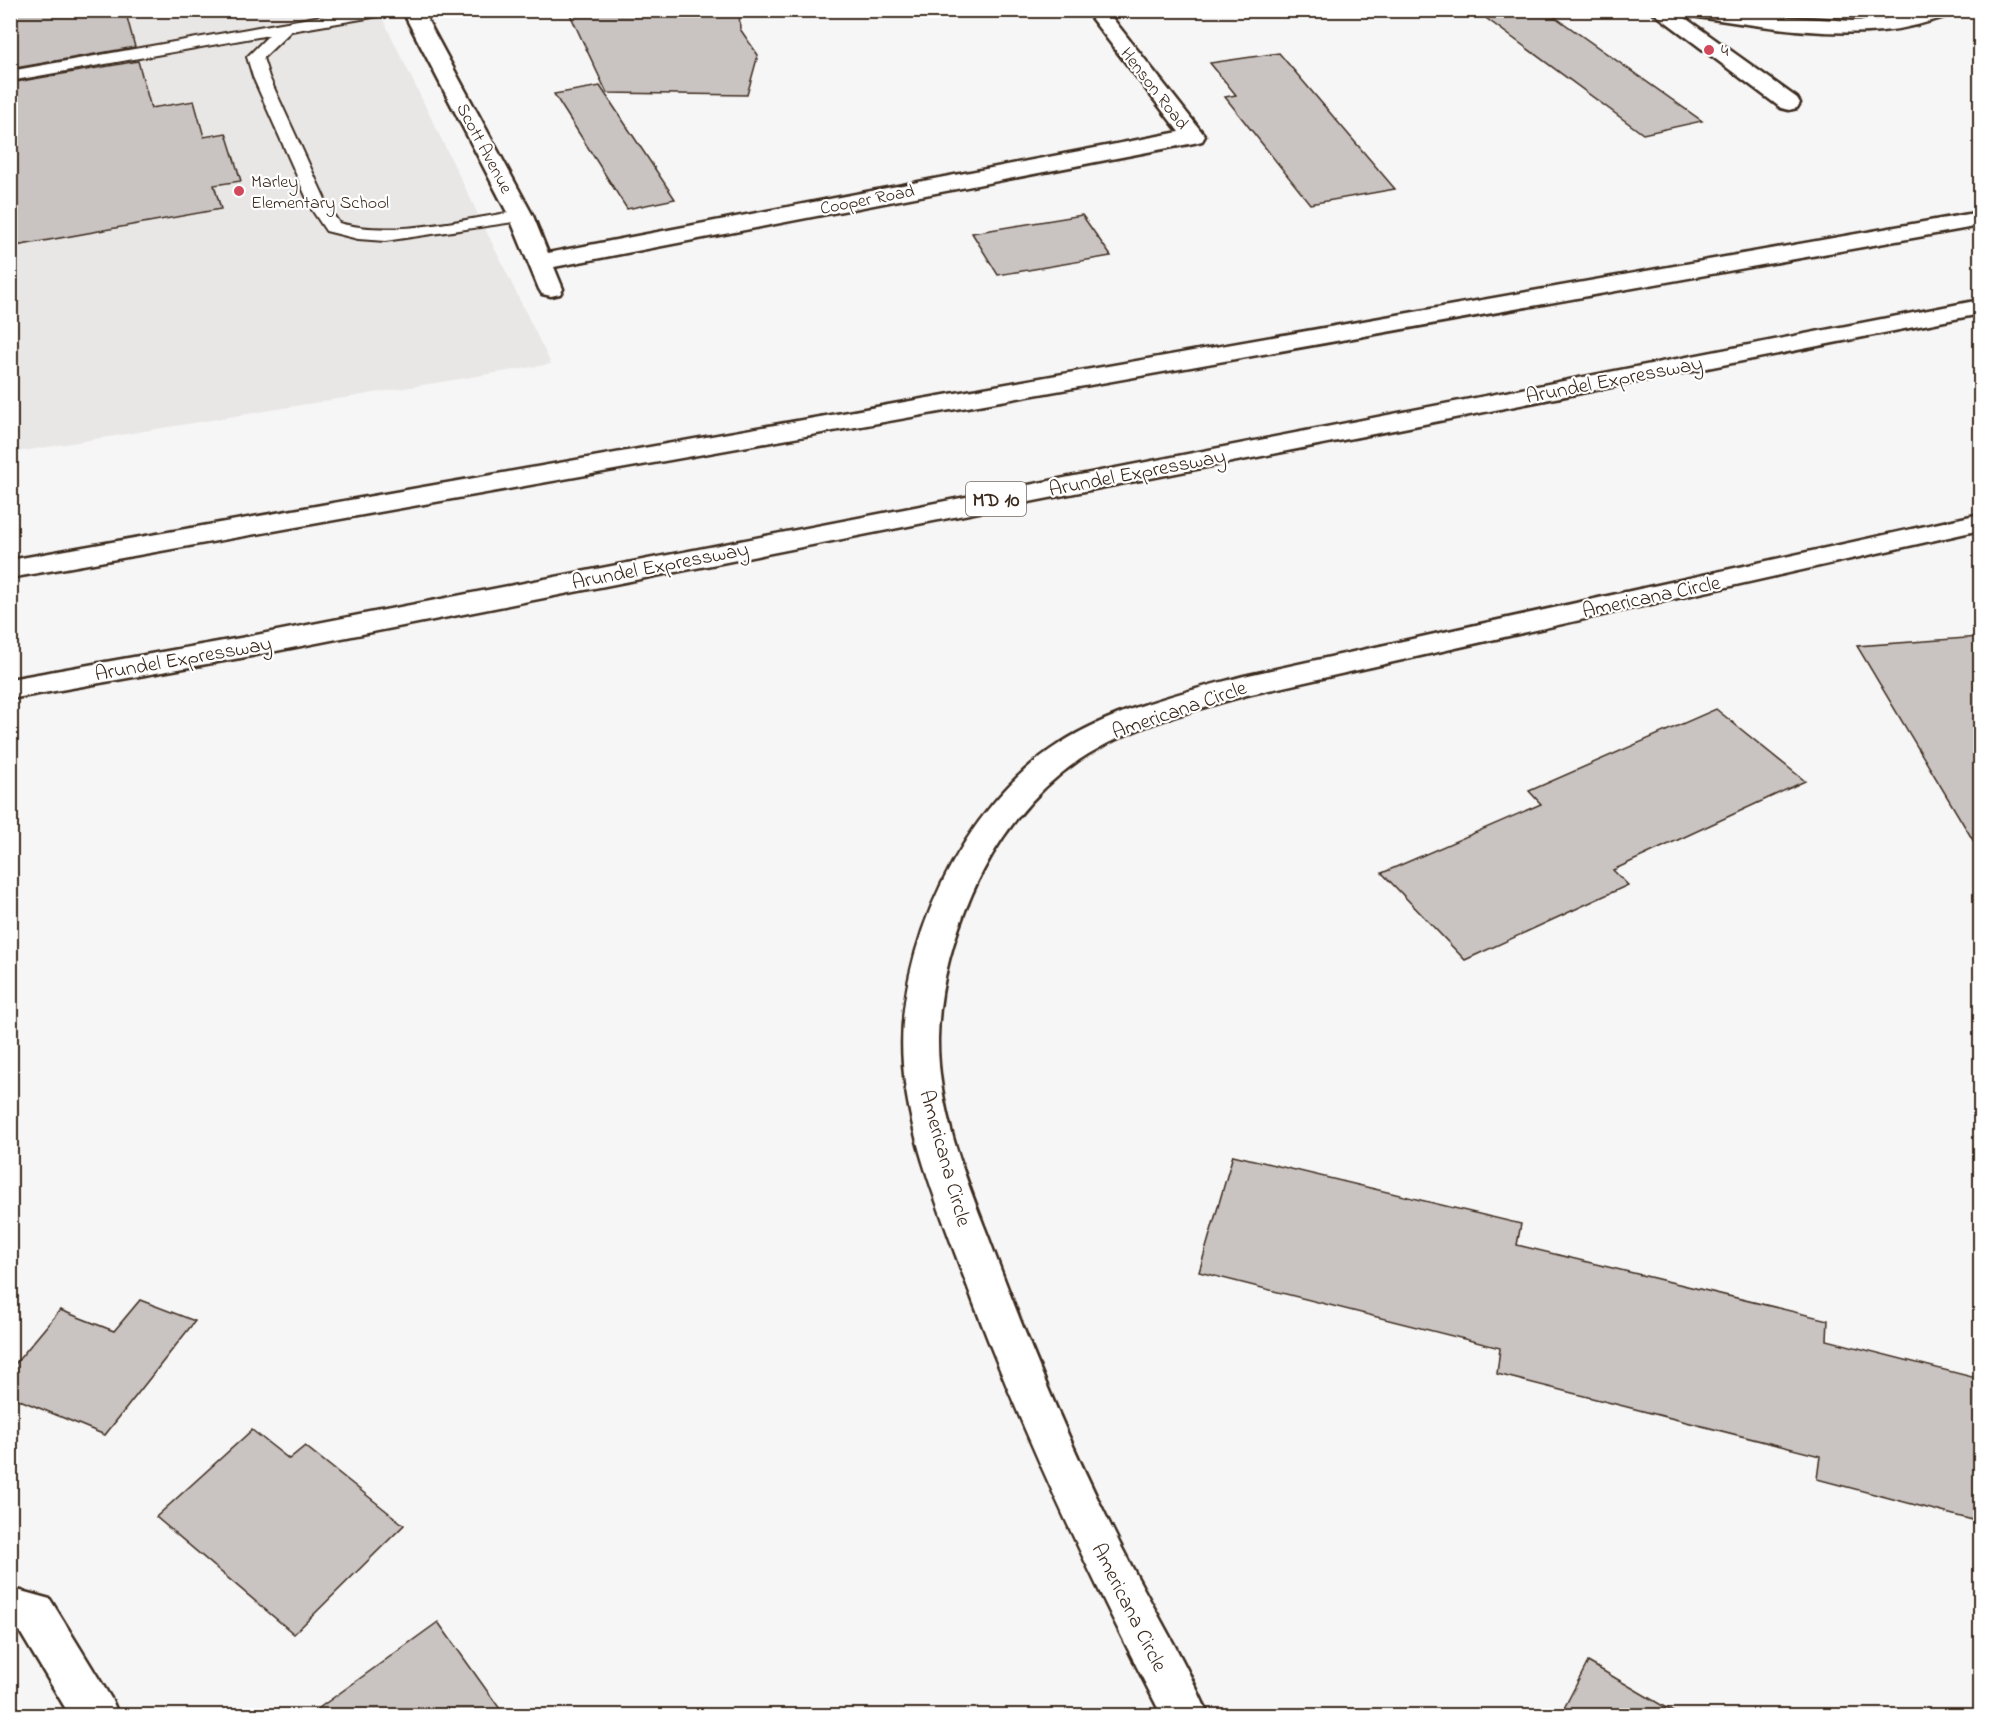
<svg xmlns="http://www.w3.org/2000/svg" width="1991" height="1726" font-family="'Indie Flower',sans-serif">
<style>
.built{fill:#e9e7e6}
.building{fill:#c9c3c1;stroke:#3b2a1e;stroke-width:1.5}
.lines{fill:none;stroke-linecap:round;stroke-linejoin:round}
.lane-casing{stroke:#3b2a1e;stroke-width:4}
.street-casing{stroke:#3b2a1e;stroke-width:5}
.highway-casing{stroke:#3b2a1e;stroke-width:5}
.lane{fill:#fff;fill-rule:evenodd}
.street{fill:#fff;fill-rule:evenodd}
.highway{fill:#fff;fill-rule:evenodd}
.poi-dot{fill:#d1495b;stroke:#fff;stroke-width:2}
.labels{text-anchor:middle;stroke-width:4.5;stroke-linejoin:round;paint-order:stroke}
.far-poi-label{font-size:18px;fill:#3b2a1e;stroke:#fff;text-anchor:start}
.far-street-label{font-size:18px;fill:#3b2a1e;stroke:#fff}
.shield{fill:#fff;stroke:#766a62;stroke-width:1.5}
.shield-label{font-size:20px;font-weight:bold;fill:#3b2a1e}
.street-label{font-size:21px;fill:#3b2a1e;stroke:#fff}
</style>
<rect width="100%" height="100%" fill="#f7f6f6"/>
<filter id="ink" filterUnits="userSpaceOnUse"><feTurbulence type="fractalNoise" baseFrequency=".0167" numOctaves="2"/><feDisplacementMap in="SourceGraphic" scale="12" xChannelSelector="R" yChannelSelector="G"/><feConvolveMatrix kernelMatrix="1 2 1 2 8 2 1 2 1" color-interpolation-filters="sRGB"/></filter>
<g filter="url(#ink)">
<path class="built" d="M 11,11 L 379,11 L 551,364 L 11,453 Z"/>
<path class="building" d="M 10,10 L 125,10 L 135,47 L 10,69 Z
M 568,10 L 739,10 L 740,29 L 758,55 L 747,95 L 607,93 Z
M 1475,10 L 1545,10 L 1702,121 L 1643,134 Z
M 1279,53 L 1395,189 L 1310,204 L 1225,97 L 1236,95 L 1210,63 Z
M 138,61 L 151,108 L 194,101 L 204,137 L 226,133 L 241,181 L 214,185 L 221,209 L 10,247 L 10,138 L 19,137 L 10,83 Z
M 600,86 L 675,199 L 627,209 L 554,94 Z
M 1082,215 L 1111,256 L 998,275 L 972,233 Z
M 1980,637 L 1980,852 L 1857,646 Z
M 1716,709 L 1805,781 L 1613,870 L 1628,885 L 1465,960 L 1382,873 L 1541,804 L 1529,791 Z
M 1233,1155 L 1521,1224 L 1517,1245 L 1828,1320 L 1827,1340 L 1980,1379 L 1980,1522 L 1817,1479 L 1820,1456 L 1497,1374 L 1500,1348 L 1199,1272 Z
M 140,1300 L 195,1321 L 105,1435 L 10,1396 L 10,1370 L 60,1310 L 114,1331 Z
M 252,1430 L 289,1459 L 305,1446 L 404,1525 L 294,1634 L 156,1517 Z
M 438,1622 L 505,1716 L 308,1716 Z
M 1588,1662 L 1680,1716 L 1560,1716 Z"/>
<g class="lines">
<defs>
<path id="lane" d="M 355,10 L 392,10 L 385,15 L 291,31 L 263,58 L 269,77 L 330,210 L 339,223 C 394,238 464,219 521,211 L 527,212 L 530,216 L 527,220 L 385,241 L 358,239 L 326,231 L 312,210 L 253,77 L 247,57 L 269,35 L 10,81 L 10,71 Z"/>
<path id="street" d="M 402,10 L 422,10 L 533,216 L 548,253 L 1179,132 L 1085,10 L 1106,10 L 1205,136 L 1202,141 L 1194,143 L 554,267 L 563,289 L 560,294 L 551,296 L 542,294 L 539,289 L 509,216 Z
M 1650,10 L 1674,10 L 1797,98 L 1800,103 L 1797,108 L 1789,110 L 1781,108 Z
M 1682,10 L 1739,10 L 1788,17 L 1852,21 L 1884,19 L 1924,10 L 1957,10 L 1954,14 C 1930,22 1907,29 1882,31 C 1818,37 1755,25 1692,16 L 1685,14 Z
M 1980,514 L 1980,530 L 1247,695 C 1190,711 1129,727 1079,760 C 1031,793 995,841 972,894 C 952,940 939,988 938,1038 C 937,1106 964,1174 988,1236 C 1024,1333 1063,1429 1109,1522 C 1140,1587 1181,1650 1209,1716 L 1162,1716 C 1085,1567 1015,1418 958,1261 C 935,1198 908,1132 903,1064 C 894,951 962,806 1059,744 C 1114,709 1181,693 1244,676 Z
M 10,1588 L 50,1599 L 112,1700 L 119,1716 L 70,1716 L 20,1632 L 10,1630 Z"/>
<path id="highway" d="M 1980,212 L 1980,226 L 10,578 L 10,560 Z
M 1980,300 L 1980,314 L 246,657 L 10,699 L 10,679 L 246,637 Z"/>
</defs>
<use href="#lane" class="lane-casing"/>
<use href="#street" class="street-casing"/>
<use href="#highway" class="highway-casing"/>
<use href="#lane" class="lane"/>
<use href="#street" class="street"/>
<use href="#highway" class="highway"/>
</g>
</g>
<g class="poi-dot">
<circle cx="1709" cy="50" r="6"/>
<circle cx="239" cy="191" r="6"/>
</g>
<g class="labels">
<g class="far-poi-label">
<text x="1721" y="56">4</text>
<text x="251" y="187">Marley<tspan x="251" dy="21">Elementary School</tspan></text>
</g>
<g class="far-street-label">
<text transform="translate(1155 88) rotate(52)" y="6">Henson Road</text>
<text transform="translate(485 148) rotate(62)" y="6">Scott Avenue</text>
<text transform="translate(867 199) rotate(-11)" y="6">Cooper Road</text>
</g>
<rect class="shield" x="966" y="482" width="60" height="34" rx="4.5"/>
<g class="shield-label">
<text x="996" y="506">MD 10</text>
</g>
<g class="street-label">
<text transform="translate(1614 379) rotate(-11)" y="7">Arundel Expressway</text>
<text transform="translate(1137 472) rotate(-11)" y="7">Arundel Expressway</text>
<text transform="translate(660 565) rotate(-11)" y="7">Arundel Expressway</text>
<text transform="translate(1651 596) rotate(-12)" y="7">Americana Circle</text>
<text transform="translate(183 658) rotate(-10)" y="7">Arundel Expressway</text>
<text transform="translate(1179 709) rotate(-19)" y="7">Americana Circle</text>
<text transform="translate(946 1158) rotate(74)" y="7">Americana Circle</text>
<text transform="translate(1130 1607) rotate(63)" y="7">Americana Circle</text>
</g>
</g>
<rect width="1991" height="1726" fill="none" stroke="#fff" stroke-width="36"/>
<rect x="18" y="18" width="1955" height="1690" fill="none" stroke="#3b2a1e" stroke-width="2" filter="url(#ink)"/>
</svg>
